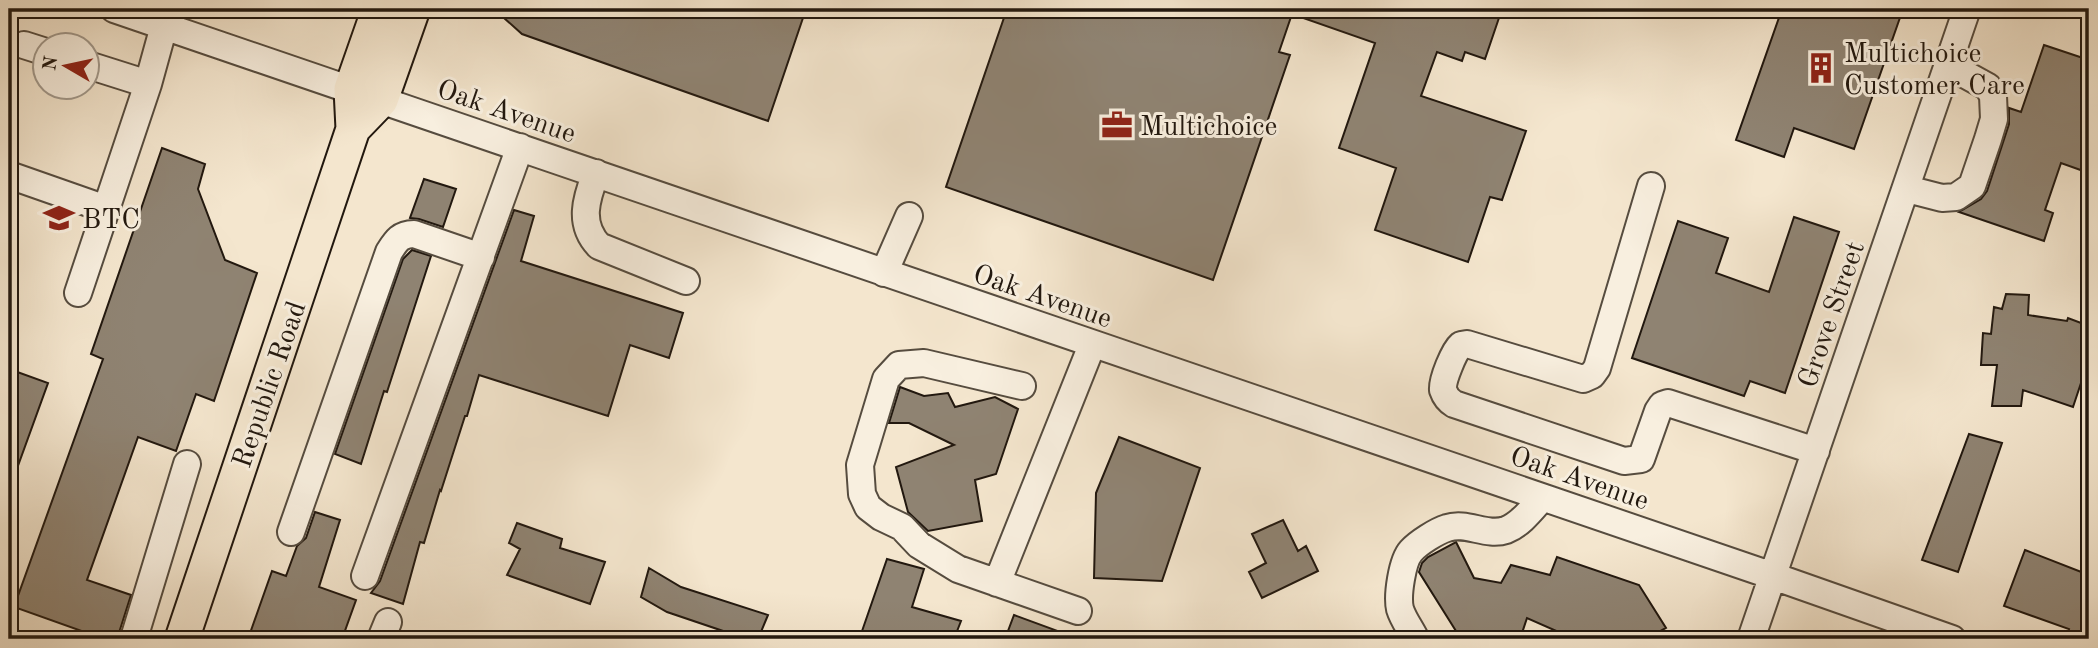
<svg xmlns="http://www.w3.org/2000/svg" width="2098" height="648" font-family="'Old Standard TT',serif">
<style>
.building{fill:#8f8372;stroke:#22180f;stroke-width:2}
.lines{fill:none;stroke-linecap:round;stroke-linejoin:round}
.minor-casing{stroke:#564c3f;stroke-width:30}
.major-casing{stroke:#22180f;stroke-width:37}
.minor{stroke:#f8efdf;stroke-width:26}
.major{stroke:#f4e6ce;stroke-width:33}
.labels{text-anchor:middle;stroke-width:6;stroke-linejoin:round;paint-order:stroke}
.poi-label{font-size:28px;fill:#22180f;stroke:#f8efdf;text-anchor:start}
.street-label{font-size:28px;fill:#22180f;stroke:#f8efdf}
</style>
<rect width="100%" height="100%" fill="#f4e6ce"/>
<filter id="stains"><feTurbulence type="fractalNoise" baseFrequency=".00286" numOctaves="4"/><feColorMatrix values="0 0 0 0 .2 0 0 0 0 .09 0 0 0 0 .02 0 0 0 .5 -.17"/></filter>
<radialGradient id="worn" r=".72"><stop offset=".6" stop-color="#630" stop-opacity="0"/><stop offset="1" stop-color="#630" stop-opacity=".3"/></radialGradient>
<path class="building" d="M 494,9 L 806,9 L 768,121 L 522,34 Z
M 1007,9 L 1502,9 L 1485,59 L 1465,52 L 1462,61 L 1437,52 L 1421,96 L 1526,131 L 1502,200 L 1490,197 L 1468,262 L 1375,230 L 1396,168 L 1339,148 L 1375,43 L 1292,14 L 1279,52 L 1290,55 L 1213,280 L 946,187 Z
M 1782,9 L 1903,9 L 1854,149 L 1794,128 L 1784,157 L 1736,140 Z
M 2044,45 L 2089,60 L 2089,173 L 2061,163 L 2045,210 L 2053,213 L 2044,241 L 1959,212 L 1981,199 L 1987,191 L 2009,124 L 2009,108 L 2021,112 Z
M 162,148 L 205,164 L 198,189 L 225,260 L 257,273 L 214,401 L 196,394 L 176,451 L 138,437 L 87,580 L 131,595 L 117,639 L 104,639 L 14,607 L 103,359 L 91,354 Z
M 424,179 L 456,189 L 443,227 L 419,219 L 410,218 Z
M 514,210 L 534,216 L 521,261 L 683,313 L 669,358 L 630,345 L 608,416 L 479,375 L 467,416 L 465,416 L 441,491 L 440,490 L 424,543 L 420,542 L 403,604 L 371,593 L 380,581 Z
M 1794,217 L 1839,232 L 1785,393 L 1750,381 L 1744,396 L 1632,358 L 1678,221 L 1728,238 L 1716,273 L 1769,292 Z
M 412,250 L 431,256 L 387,392 L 384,391 L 361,464 L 335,454 L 403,259 Z
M 2006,294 L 2029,295 L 2028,315 L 2067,321 L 2068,318 L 2089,326 L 2089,377 L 2084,374 L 2073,407 L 2023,390 L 2021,406 L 1992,406 L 1997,365 L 1981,365 L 1983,333 L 1991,334 L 1994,307 L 2002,309 Z
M 9,369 L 48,383 L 11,485 L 9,485 Z
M 900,387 L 924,396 L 948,393 L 955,407 L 995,397 L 1018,409 L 996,474 L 975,480 L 982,521 L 928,531 L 908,512 L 896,467 L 954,445 L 909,423 L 889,423 Z
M 1969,434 L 2002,443 L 1958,572 L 1922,560 Z
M 1119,437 L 1200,468 L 1162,581 L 1094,578 L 1096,493 Z
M 315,512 L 340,520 L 319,587 L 356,600 L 342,639 L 248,639 L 272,571 L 286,576 L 297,546 L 306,538 Z
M 1283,520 L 1298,551 L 1306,546 L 1318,571 L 1262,598 L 1249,572 L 1266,563 L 1252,534 Z
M 517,523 L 562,539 L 560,548 L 605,562 L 590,604 L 507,575 L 520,549 L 509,543 Z
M 1456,542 L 1474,578 L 1501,583 L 1511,565 L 1550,575 L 1557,557 L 1639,585 L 1666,628 L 1646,639 L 1563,639 L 1561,633 L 1527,618 L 1520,639 L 1461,639 L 1419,572 L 1422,563 L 1428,557 Z
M 2025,550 L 2089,575 L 2089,639 L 2077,639 L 2067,635 L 2069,629 L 2004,606 Z
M 887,559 L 924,569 L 912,607 L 961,621 L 954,639 L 877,639 L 861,634 Z
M 649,568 L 681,587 L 768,615 L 758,639 L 724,639 L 726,632 L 667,612 L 641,597 Z
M 1014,615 L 1074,637 L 1073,639 L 1005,639 Z"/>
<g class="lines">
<defs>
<path id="minor" d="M 114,9 L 1773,576 L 1952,639
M 24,45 L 46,52
M 88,65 L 148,84
M 596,173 C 586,199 578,224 599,246 L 686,281
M 9,175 L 106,209
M 1651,186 L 1597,368 L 1592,375 L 1583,379 L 1467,344 L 1461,345 C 1454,351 1442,380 1443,390 C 1445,396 1449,401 1454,404 L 1624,461 L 1641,459 L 1658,411 L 1662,405 L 1668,403 L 1816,451
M 1907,189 L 1942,198 L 1956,197 L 1972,186 L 1988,139 L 1994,119 L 1993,96 L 1988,87 L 1948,65
M 884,273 L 909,216
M 78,293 L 148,84 L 164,26
M 1022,386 L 924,363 L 899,365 L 886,379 L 860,465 L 862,494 L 868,507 L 881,517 L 902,527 L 919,545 L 958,569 L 1078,611
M 291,532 L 389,252 C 396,241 400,234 414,234 L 481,257
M 365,576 L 520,147
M 997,583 L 1092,345
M 1415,638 C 1410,628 1403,619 1400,609 C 1397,596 1402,561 1411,551 C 1418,543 1437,531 1447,528 C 1467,521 1486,537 1506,530 C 1521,524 1532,509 1542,498
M 132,639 L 135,635 L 187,464
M 381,639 L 388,622
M 1751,639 L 1967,9"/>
<path id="major" d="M 353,129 L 381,100 L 413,9
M 182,639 L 353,129 L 351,89 L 379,9"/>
</defs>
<use href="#minor" class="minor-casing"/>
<use href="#major" class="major-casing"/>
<use href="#minor" class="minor"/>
<use href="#major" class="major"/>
</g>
<defs>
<symbol id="building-bare" viewBox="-9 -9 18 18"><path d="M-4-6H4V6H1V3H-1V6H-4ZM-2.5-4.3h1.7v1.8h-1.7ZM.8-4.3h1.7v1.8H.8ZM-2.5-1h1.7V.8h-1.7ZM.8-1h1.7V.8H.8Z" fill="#8f2418" stroke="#f8efdf" stroke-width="2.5" paint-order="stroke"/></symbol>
<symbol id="office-bare" viewBox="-9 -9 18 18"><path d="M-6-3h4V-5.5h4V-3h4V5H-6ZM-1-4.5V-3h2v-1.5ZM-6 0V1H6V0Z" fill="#8f2418" stroke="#f8efdf" stroke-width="2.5" paint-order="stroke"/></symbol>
<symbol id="university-bare" viewBox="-9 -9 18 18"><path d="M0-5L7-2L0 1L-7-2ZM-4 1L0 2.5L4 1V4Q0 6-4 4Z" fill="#8f2418" stroke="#f8efdf" stroke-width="2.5" paint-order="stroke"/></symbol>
</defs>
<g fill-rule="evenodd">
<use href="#building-bare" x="1799" y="46" width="44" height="44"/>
<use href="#office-bare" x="1095" y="103" width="44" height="44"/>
<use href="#university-bare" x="37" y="196" width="44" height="44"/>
</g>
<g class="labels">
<g class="poi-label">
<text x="1844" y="62">Multichoice<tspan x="1844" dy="32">Customer Care</tspan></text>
<text x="1140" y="135">Multichoice</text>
<text x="82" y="228">BTC</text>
</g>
<g class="street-label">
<text transform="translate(507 110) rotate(19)" y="10">Oak Avenue</text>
<text transform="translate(1043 295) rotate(19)" y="10">Oak Avenue</text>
<text transform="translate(1830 314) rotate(-71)" y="10">Grove Street</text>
<text transform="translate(268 384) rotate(-71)" y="10">Republic Road</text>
<text transform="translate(1580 477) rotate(19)" y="10">Oak Avenue</text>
</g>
</g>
<rect width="2098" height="648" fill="none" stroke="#f4e6ce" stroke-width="35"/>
<rect x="10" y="10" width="2077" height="627" fill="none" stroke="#22180f" stroke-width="3.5"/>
<rect x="18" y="18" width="2063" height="613" fill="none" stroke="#22180f" stroke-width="2"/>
<g transform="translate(66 66) rotate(279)"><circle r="33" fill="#f8efdf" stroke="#a2998c" stroke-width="2"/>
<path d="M0-5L12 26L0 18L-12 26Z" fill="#8f2418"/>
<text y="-10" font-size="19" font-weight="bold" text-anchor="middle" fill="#22180f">N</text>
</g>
<rect width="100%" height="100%" filter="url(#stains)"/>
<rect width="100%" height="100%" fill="url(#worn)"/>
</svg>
